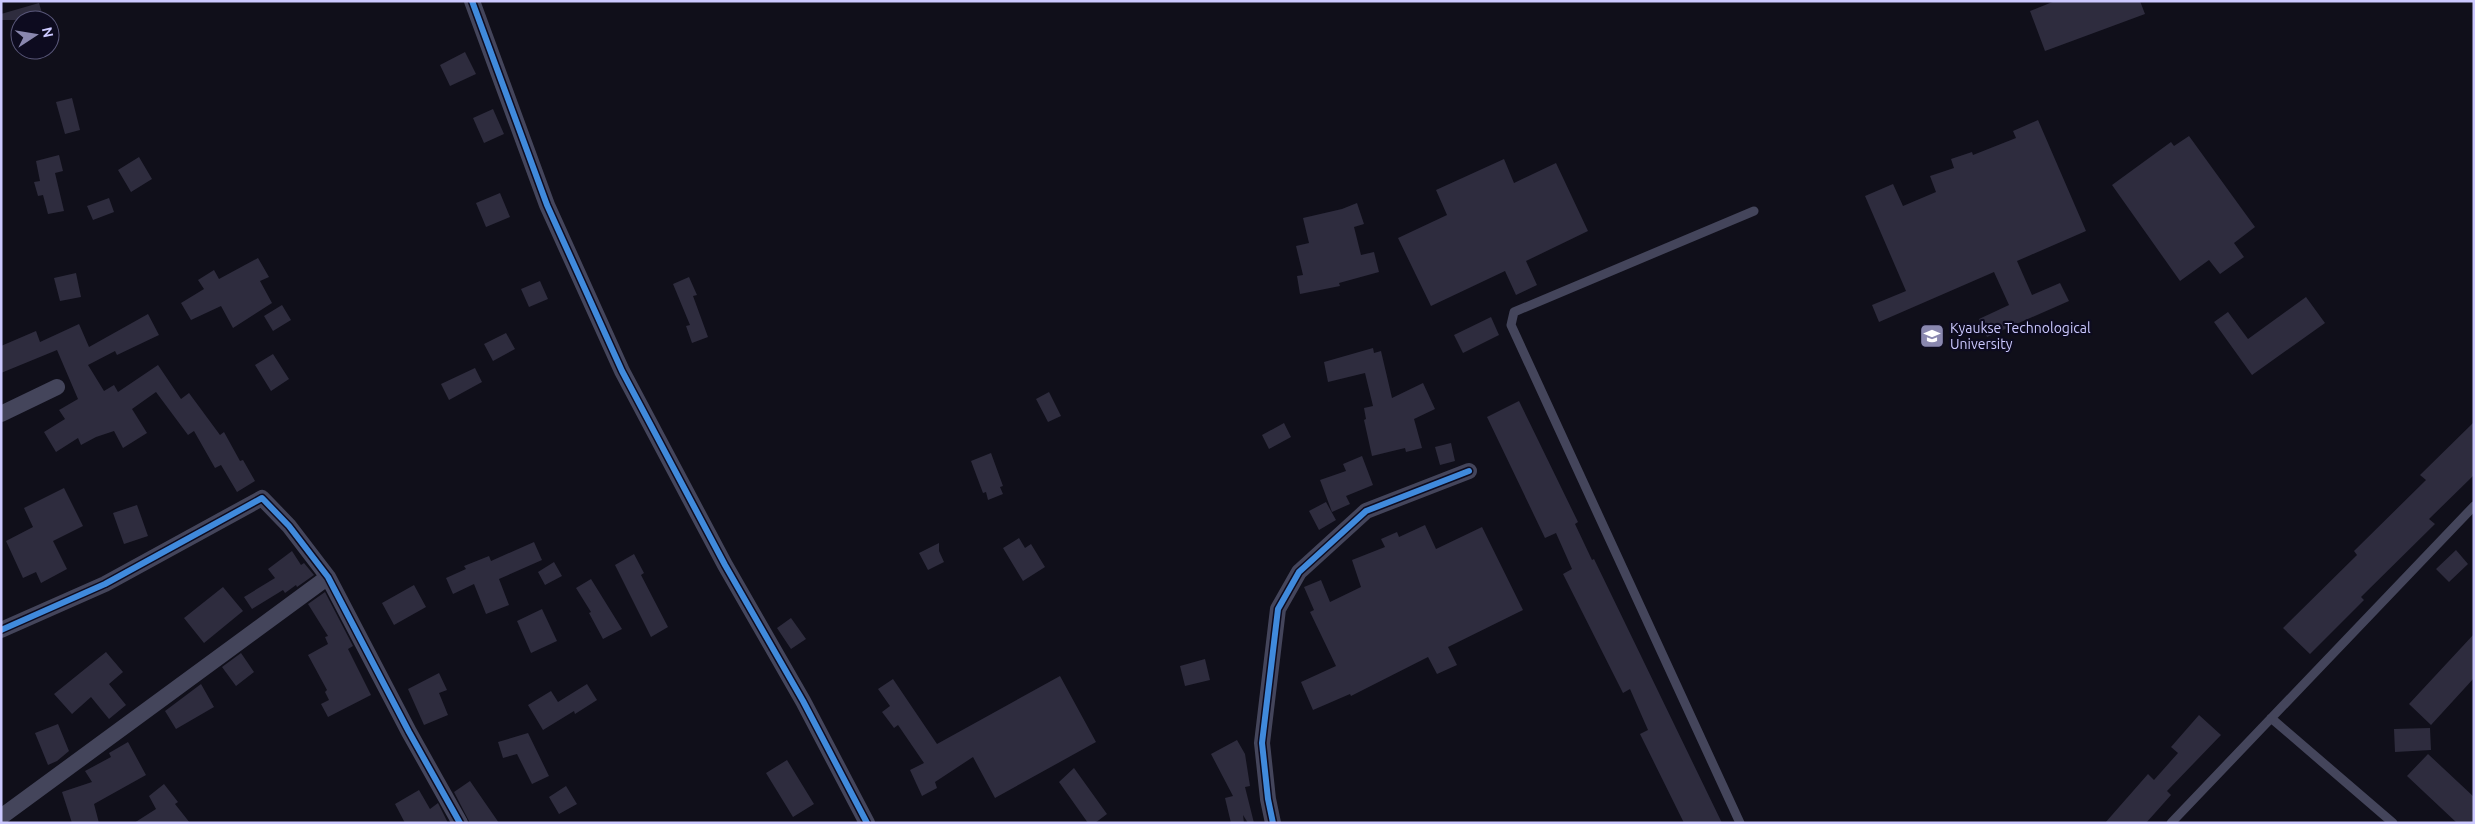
<svg xmlns="http://www.w3.org/2000/svg" width="2475" height="824" font-family="Ubuntu,sans-serif">
<style>
.building{fill:#2e2c3e}
.lines{fill:none;stroke-linecap:round;stroke-linejoin:round}
.service{stroke:#44455b;stroke-width:9}
.minor{stroke:#44455b;stroke-width:16}
.cycleway-casing{stroke:#0d0b1f;stroke-width:9}
.cycleway{stroke:#408adc;stroke-width:6}
.labels{text-anchor:middle;stroke-width:4.5;stroke-linejoin:round;paint-order:stroke}
.poi-label{font-size:14px;fill:#ccc9ff;stroke:#0d0b1f;text-anchor:start}
</style>
<rect width="100%" height="100%" fill="#100f1a"/>
<path class="building" d="M 2055,1 L 2140,1 L 2145,14 L 2045,51 L 2030,11 Z
M 39,3 L 44,20 L 1,20 L 1,14 Z
M 465,52 L 476,74 L 450,86 L 440,65 Z
M 72,98 L 80,130 L 65,134 L 56,102 Z
M 493,109 L 504,134 L 484,143 L 473,118 Z
M 2038,120 L 2086,231 L 2017,261 L 2032,295 L 2060,283 L 2069,301 L 1987,337 L 1979,319 L 2009,305 L 1994,272 L 1879,322 L 1872,305 L 1906,291 L 1865,196 L 1893,184 L 1903,206 L 1936,192 L 1930,176 L 1954,168 L 1951,159 L 1972,152 L 1973,155 L 2016,138 L 2013,131 Z
M 2189,136 L 2255,227 L 2234,243 L 2244,257 L 2220,274 L 2209,260 L 2180,281 L 2112,185 L 2171,142 L 2174,146 Z
M 59,155 L 63,171 L 55,173 L 64,211 L 48,214 L 43,195 L 38,196 L 34,182 L 40,181 L 36,161 Z
M 139,157 L 152,179 L 131,192 L 118,170 Z
M 1504,159 L 1514,183 L 1556,163 L 1588,231 L 1526,261 L 1537,285 L 1516,295 L 1505,271 L 1431,306 L 1398,238 L 1447,215 L 1436,190 Z
M 500,193 L 510,217 L 486,227 L 476,203 Z
M 109,198 L 114,212 L 93,220 L 87,206 Z
M 1357,203 L 1364,224 L 1354,227 L 1361,255 L 1374,252 L 1379,272 L 1339,283 L 1340,286 L 1300,294 L 1297,276 L 1303,275 L 1296,246 L 1309,243 L 1303,218 L 1342,209 Z
M 258,258 L 269,277 L 260,281 L 272,303 L 233,328 L 221,306 L 191,320 L 181,303 L 204,289 L 198,280 L 214,270 L 219,279 Z
M 76,273 L 81,297 L 60,301 L 54,278 Z
M 689,277 L 697,295 L 693,296 L 708,337 L 692,343 L 686,326 L 690,325 L 673,284 Z
M 540,281 L 548,299 L 529,307 L 521,289 Z
M 2306,297 L 2325,323 L 2252,375 L 2214,322 L 2228,312 L 2248,339 Z
M 282,305 L 291,320 L 273,331 L 264,316 Z
M 148,314 L 159,335 L 117,355 L 115,351 L 88,365 L 104,391 L 114,385 L 118,392 L 158,365 L 181,399 L 189,393 L 220,435 L 224,432 L 240,461 L 243,460 L 255,481 L 237,492 L 221,465 L 215,468 L 194,431 L 188,435 L 156,392 L 132,409 L 147,433 L 123,448 L 114,431 L 96,437 L 81,445 L 78,438 L 56,452 L 44,432 L 65,419 L 59,410 L 78,399 L 57,350 L 1,373 L 1,346 L 36,331 L 40,342 L 79,324 L 89,347 Z
M 1491,317 L 1499,335 L 1463,353 L 1454,335 Z
M 506,333 L 515,349 L 493,361 L 484,344 Z
M 1373,348 L 1374,353 L 1381,351 L 1392,398 L 1423,383 L 1435,409 L 1414,419 L 1422,448 L 1406,452 L 1405,448 L 1372,456 L 1364,420 L 1366,419 L 1364,408 L 1373,406 L 1365,373 L 1328,382 L 1324,362 Z
M 273,354 L 289,379 L 271,391 L 255,365 Z
M 475,368 L 482,382 L 449,400 L 441,384 Z
M 1049,392 L 1061,416 L 1048,422 L 1036,399 Z
M 1519,401 L 1578,522 L 1575,524 L 1592,560 L 1594,559 L 1722,823 L 1684,823 L 1640,734 L 1648,730 L 1630,689 L 1623,693 L 1563,574 L 1572,569 L 1556,533 L 1545,538 L 1487,417 Z
M 2474,422 L 2474,475 L 2429,519 L 2435,524 L 2361,597 L 2364,600 L 2310,654 L 2283,628 L 2357,555 L 2354,551 L 2426,480 L 2420,475 Z
M 1284,423 L 1291,437 L 1269,449 L 1262,435 Z
M 1451,443 L 1455,461 L 1440,465 L 1435,447 Z
M 991,453 L 1003,486 L 1000,487 L 1003,494 L 988,500 L 986,492 L 983,493 L 971,461 Z
M 1362,456 L 1373,485 L 1346,496 L 1350,504 L 1332,512 L 1320,480 L 1346,471 L 1343,464 Z
M 64,488 L 83,526 L 53,541 L 67,569 L 41,583 L 36,572 L 23,578 L 6,541 L 33,527 L 24,508 Z
M 1326,502 L 1336,520 L 1319,530 L 1309,511 Z
M 137,505 L 148,536 L 124,544 L 113,513 Z
M 1425,525 L 1436,549 L 1482,527 L 1523,610 L 1448,647 L 1457,665 L 1437,674 L 1428,657 L 1351,696 L 1350,694 L 1313,710 L 1301,682 L 1336,666 L 1310,612 L 1314,610 L 1304,587 L 1321,580 L 1330,602 L 1361,587 L 1352,560 L 1385,547 L 1381,539 L 1397,532 L 1399,537 Z
M 1019,538 L 1025,548 L 1031,544 L 1045,567 L 1023,581 L 1003,548 Z
M 534,542 L 542,560 L 499,579 L 509,605 L 486,614 L 474,584 L 453,594 L 446,578 L 466,569 L 464,566 L 489,556 L 491,561 Z
M 939,543 L 939,551 L 944,562 L 928,570 L 919,553 Z
M 2456,550 L 2468,564 L 2449,582 L 2436,569 Z
M 292,551 L 301,565 L 304,563 L 314,575 L 297,587 L 296,585 L 285,593 L 283,590 L 252,609 L 244,597 L 275,578 L 268,569 Z
M 634,554 L 644,573 L 641,575 L 668,627 L 651,637 L 615,565 Z
M 554,562 L 562,576 L 545,585 L 538,572 Z
M 591,579 L 622,629 L 603,639 L 589,613 L 591,612 L 576,588 Z
M 414,585 L 426,607 L 394,625 L 382,603 Z
M 223,587 L 243,611 L 204,643 L 184,618 Z
M 325,592 L 353,646 L 348,649 L 371,695 L 328,717 L 321,704 L 329,700 L 325,692 L 327,690 L 308,655 L 328,644 L 325,637 L 328,636 L 308,604 Z
M 542,609 L 557,641 L 531,653 L 517,621 Z
M 791,618 L 806,639 L 791,649 L 777,628 Z
M 2474,634 L 2474,678 L 2431,725 L 2409,704 Z
M 106,652 L 123,672 L 109,684 L 126,705 L 109,719 L 91,697 L 72,714 L 54,694 Z
M 241,653 L 254,672 L 236,686 L 222,667 Z
M 1205,659 L 1210,680 L 1185,686 L 1180,666 Z
M 439,673 L 447,690 L 439,693 L 448,715 L 424,725 L 408,689 Z
M 1060,676 L 1096,742 L 995,798 L 973,757 L 935,782 L 937,788 L 922,796 L 910,770 L 924,763 L 898,725 L 894,728 L 882,712 L 890,706 L 878,689 L 893,679 L 937,744 Z
M 201,684 L 214,707 L 176,729 L 165,711 Z
M 587,684 L 597,700 L 575,714 L 574,711 L 543,730 L 528,705 L 551,691 L 558,702 Z
M 2199,715 L 2221,735 L 2167,791 L 2171,795 L 2146,823 L 2105,823 L 2148,774 L 2154,780 L 2178,753 L 2171,747 Z
M 58,724 L 69,751 L 57,761 L 48,765 L 35,733 Z
M 2430,728 L 2431,750 L 2395,752 L 2394,729 Z
M 528,733 L 549,776 L 532,784 L 517,754 L 503,758 L 498,742 Z
M 1237,740 L 1245,754 L 1250,786 L 1245,787 L 1254,823 L 1248,823 L 1243,815 L 1244,823 L 1231,823 L 1225,798 L 1233,796 L 1211,754 Z
M 128,742 L 146,775 L 94,804 L 99,823 L 72,823 L 62,792 L 92,782 L 85,771 L 111,757 L 109,753 Z
M 2428,754 L 2474,797 L 2474,823 L 2457,823 L 2407,776 Z
M 787,760 L 814,804 L 793,817 L 766,773 Z
M 1074,768 L 1107,814 L 1095,823 L 1088,823 L 1059,782 Z
M 470,781 L 499,823 L 470,823 L 454,792 Z
M 164,784 L 178,802 L 175,804 L 190,823 L 134,823 L 156,809 L 149,796 Z
M 566,786 L 577,804 L 559,814 L 549,797 Z
M 419,790 L 430,809 L 438,803 L 448,823 L 405,823 L 395,804 Z"/>
<g class="lines">
<path class="service" d="M 2271,718 L 2393,823
M 1740,823 L 1511,325 L 1514,312 L 1754,211
M 2171,823 L 2474,506"/>
<path class="minor" d="M 472,1 L 547,205 L 622,371 L 725,565 L 803,701 L 867,823
M 1,414 L 57,387
M 1,630 L 105,584 L 262,498 L 289,526 L 328,577 L 409,732 L 460,823
M 1,817 L 328,577
M 1273,823 L 1268,799 L 1262,743 L 1278,609 L 1299,572 L 1366,511 L 1469,471"/>
<defs>
<path id="cycleway" d="M 472,1 L 547,205 L 622,371 L 725,565 L 803,701 L 867,823
M 1,630 L 105,584 L 262,498 L 289,526 L 328,577 L 409,732 L 460,823
M 1273,823 L 1268,799 L 1262,743 L 1278,609 L 1299,572 L 1366,511 L 1469,471"/>
</defs>
<use href="#cycleway" class="cycleway-casing"/>
<use href="#cycleway" class="cycleway"/>
</g>
<defs>
<symbol id="university-square" viewBox="-11 -11 22 22"><rect x="-9" y="-9" width="18" height="18" rx="4" fill="#8a88af" stroke="#0d0b1f"/><path d="M0-5L7-2L0 1L-7-2ZM-4 1L0 2.5L4 1V4Q0 6-4 4Z" fill="#fff"/></symbol>
</defs>
<g fill-rule="evenodd">
<use href="#university-square" x="1918" y="322" width="28" height="28"/>
</g>
<g class="labels">
<g class="poi-label">
<text x="1950" y="333">Kyaukse Technological<tspan x="1950" dy="16">University</tspan></text>
</g>
</g>
<rect width="2475" height="824" fill="none" stroke="#ccc9ff" stroke-width="5"/>
<g transform="translate(35 35) rotate(78)"><circle r="24" fill="#0d0b1f" stroke="#595779"/>
<path d="M0-4L9 19L0 12L-9 19Z" fill="#8a88af"/>
<text y="-8" font-size="14" font-weight="bold" text-anchor="middle" fill="#ccc9ff">N</text>
</g>
</svg>
